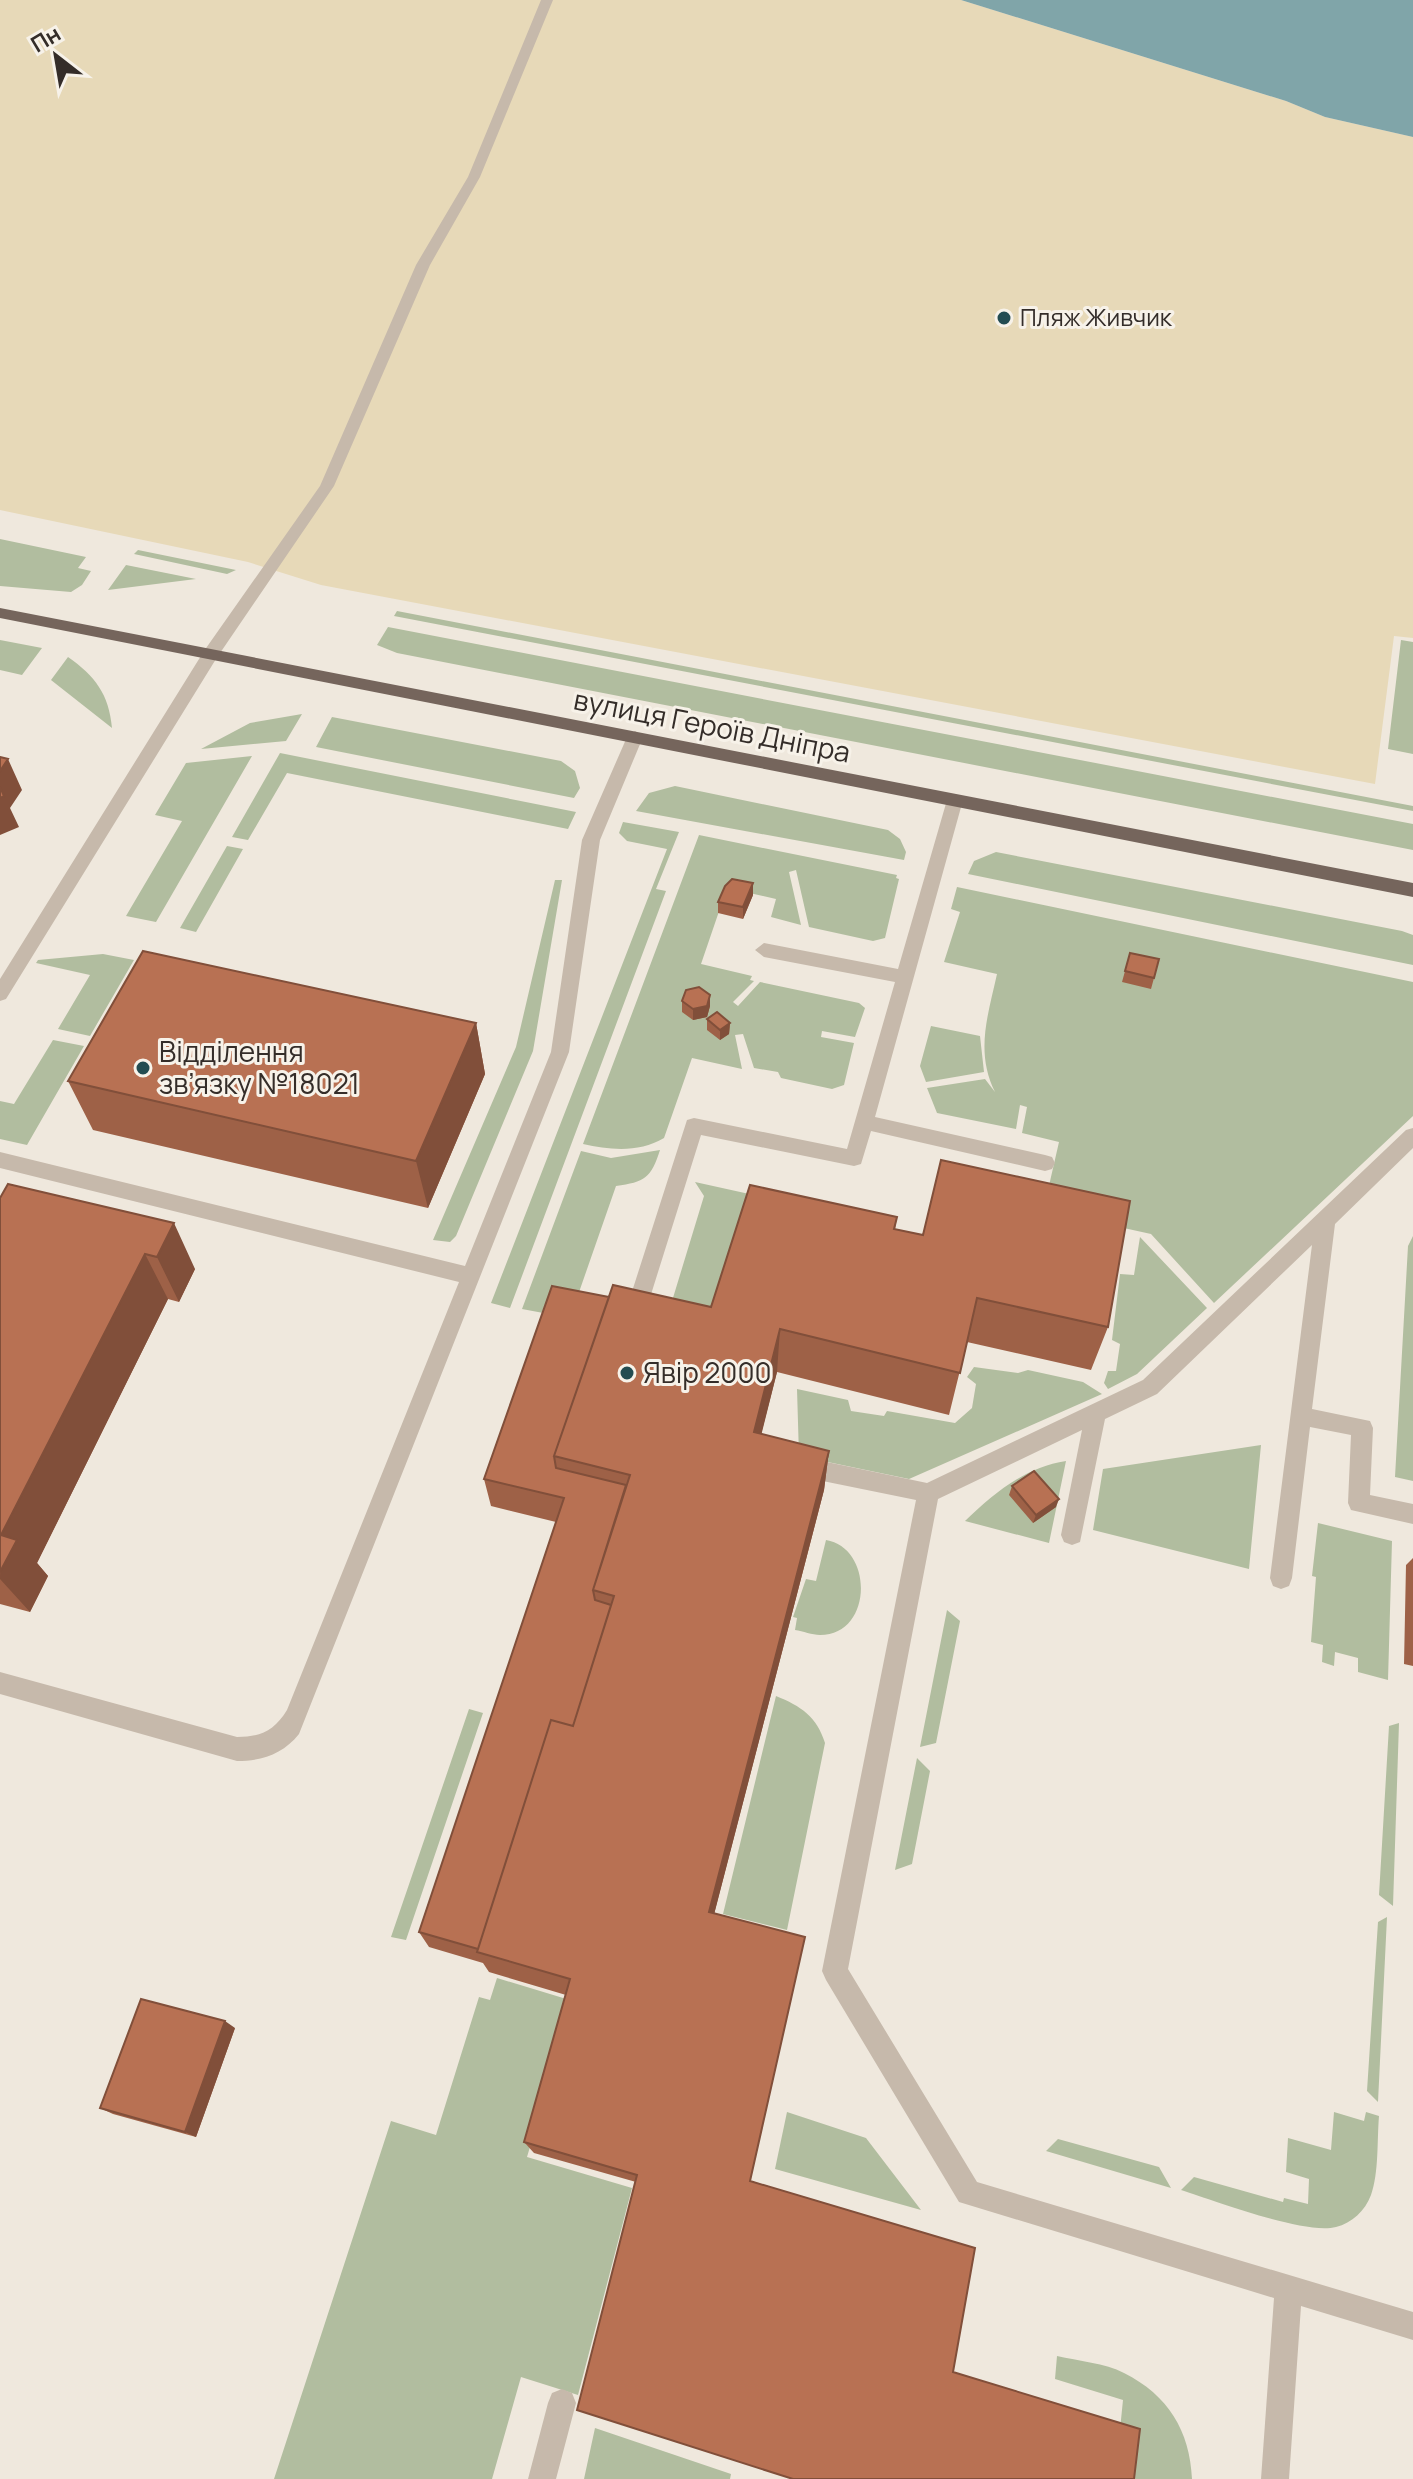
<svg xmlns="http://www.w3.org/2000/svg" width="1413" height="2479" font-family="Manrope,sans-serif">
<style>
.green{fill:#b1bd9f}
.sand{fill:#e7d9b8}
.water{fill:#80a5a9}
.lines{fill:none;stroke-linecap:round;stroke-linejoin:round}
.minor{fill:#c6b9ab;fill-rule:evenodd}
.major{fill:#75655c;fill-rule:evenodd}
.wall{fill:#9e6147}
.shaded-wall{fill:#814f3a}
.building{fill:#b87153;stroke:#814f3a;stroke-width:2}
.poi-dot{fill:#234c51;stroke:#f7f2e9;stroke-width:3}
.labels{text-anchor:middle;stroke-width:6;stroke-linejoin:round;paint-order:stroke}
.far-poi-label{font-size:24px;fill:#342d29;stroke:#f7f2e9;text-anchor:start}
.street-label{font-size:28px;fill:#342d29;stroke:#f7f2e9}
.poi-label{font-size:28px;fill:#342d29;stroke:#f7f2e9;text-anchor:start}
</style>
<rect width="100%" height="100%" fill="#efe8dd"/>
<path class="green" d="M 0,539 L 86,557 L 78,568 L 91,571 L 82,585 L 71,592 L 0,586 Z
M 138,550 L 236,570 L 227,574 L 134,554 Z
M 126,565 L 196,579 L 108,590 Z
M 397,611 L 1413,806 L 1413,811 L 394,616 Z
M 388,627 L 1413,824 L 1413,850 L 397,653 L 377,645 Z
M 0,640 L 42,648 L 22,675 L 0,670 Z
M 1401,640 L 1413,642 L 1413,754 L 1388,749 Z
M 68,657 C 95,676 109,694 112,728 L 51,680 Z
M 302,714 L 286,741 L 201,749 L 250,723 Z
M 332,717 L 561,761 L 575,771 L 580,788 L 574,798 L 316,747 Z
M 280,753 L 576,812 L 568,829 L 287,773 L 248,840 L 232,837 Z
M 252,756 L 156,922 L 126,916 L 182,821 L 155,815 L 186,763 Z
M 675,786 L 888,830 L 900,839 L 906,852 L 904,860 L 636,811 L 649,793 Z
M 623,822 L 679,832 L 656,889 L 666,891 L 510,1308 L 491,1303 L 667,849 L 627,841 L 619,833 Z
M 699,835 L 897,875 L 896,878 L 899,879 L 885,938 L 873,941 L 809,927 L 796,870 L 789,872 L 801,925 L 771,917 L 776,899 L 727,888 L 701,964 L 752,976 L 750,980 L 754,981 L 733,1002 L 738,1006 L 760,982 L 859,1003 L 865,1008 L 855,1037 L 822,1031 L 821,1037 L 854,1043 L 844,1085 L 832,1089 L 781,1078 L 778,1072 L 754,1068 L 743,1034 L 735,1035 L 742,1069 L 692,1058 L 664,1138 C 639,1153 610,1150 583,1144 Z
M 227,846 L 243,849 L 196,932 L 180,928 Z
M 996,852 L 1402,931 L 1413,935 L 1413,965 L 968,874 L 974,861 Z
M 555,880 L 562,880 L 533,1051 L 456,1236 L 450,1242 L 433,1240 L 516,1047 Z
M 957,887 L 1413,982 L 1413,1116 L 1214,1303 L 1151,1234 L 1083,1219 L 1048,1190 L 1059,1142 L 1022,1133 L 1027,1107 L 1020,1105 L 1016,1129 L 937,1113 L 927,1088 L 985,1079 L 995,1092 C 975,1052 988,1015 997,974 L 944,962 L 960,912 L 951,909 Z
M 103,954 L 134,960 L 90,1036 L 58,1029 L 90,975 L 36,963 L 38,960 Z
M 931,1026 L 980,1036 L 984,1072 L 926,1082 L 920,1066 Z
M 53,1040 L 84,1046 L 27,1145 L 0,1139 L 0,1101 L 14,1104 Z
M 660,1150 C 651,1178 645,1182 616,1186 L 570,1318 L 522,1309 L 581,1151 L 611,1158 Z
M 695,1182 L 854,1217 L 701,1343 L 662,1334 L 704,1196 Z
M 1413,1236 L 1413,1481 L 1395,1477 L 1408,1246 Z
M 1140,1237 L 1207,1308 L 1137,1374 L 1108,1389 L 1104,1383 L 1108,1371 L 1116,1371 L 1120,1344 L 1112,1340 L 1120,1274 L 1134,1275 Z
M 974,1367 L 1018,1373 L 1028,1370 L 1083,1382 L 1102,1394 L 909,1479 L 799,1456 L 797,1389 L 848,1400 L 851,1411 L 884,1416 L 887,1411 L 955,1423 L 972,1408 L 976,1384 L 967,1377 Z
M 1261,1445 L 1249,1569 L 1093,1530 L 1103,1469 Z
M 1066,1461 L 1049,1543 L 965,1521 C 993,1494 1025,1467 1066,1461 Z
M 1318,1523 L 1392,1541 L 1388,1680 L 1358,1672 L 1358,1658 L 1335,1652 L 1334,1666 L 1322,1662 L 1323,1645 L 1311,1642 L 1316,1577 L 1312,1576 Z
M 826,1540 C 874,1548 873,1635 820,1635 C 812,1635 803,1631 795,1630 L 797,1618 L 793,1617 L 806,1579 L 816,1581 Z
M 947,1610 L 960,1621 L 936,1743 L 920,1747 Z
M 776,1696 C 801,1706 817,1717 825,1743 L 787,1930 L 723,1914 Z
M 469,1709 L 483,1713 L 406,1940 L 391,1937 Z
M 1399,1723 L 1393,1906 L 1379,1895 L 1389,1726 Z
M 917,1758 L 930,1771 L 912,1864 L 895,1870 Z
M 1387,1917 L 1378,2102 L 1367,2091 L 1378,1922 Z
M 497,1978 L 573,2001 L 527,2157 L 632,2188 L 578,2395 L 521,2377 L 492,2479 L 274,2479 L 391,2121 L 436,2135 L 479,1997 L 490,2000 Z
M 787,2112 L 866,2138 L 921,2210 L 775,2169 Z
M 1334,2112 L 1364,2121 L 1366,2112 L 1379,2116 C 1377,2140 1379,2173 1371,2195 C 1365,2211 1352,2223 1336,2227 C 1304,2235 1216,2201 1181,2190 L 1194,2177 L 1283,2202 L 1284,2198 L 1308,2204 L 1309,2179 L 1286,2172 L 1288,2138 L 1331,2150 Z
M 1058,2139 L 1159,2167 L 1171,2188 L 1046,2151 Z
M 1057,2356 C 1078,2361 1105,2363 1124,2373 C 1168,2395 1190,2431 1192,2479 L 1115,2479 L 1123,2400 L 1055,2379 Z
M 595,2428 L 731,2474 L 730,2479 L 584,2479 Z"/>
<path class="sand" d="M 0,0 L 961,0 L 1286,101 L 1325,117 L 1413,137 L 1413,638 L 1394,636 L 1375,784 L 321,585 L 248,562 L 0,510 Z"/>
<path class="water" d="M 961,0 L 1413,0 L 1413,137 L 1325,117 L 1286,101 Z"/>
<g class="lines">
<path class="minor" d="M 541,0 L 553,0 L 480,177 L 430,265 L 334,486 L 216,659 L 6,999 L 0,1001 L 0,979 L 204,651 L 320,486 L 416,265 L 468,177 Z
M 635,731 L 643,737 L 600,840 L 569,1052 L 299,1734 C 283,1754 262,1761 237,1761 L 0,1694 L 0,1672 L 237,1737 C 261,1737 274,1731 287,1710 L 459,1282 L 0,1168 L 0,1152 L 465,1266 L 551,1052 L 582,840 L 627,737 Z
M 955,794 L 963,800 L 875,1117 L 1045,1155 L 1052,1157 L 1055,1163 L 1052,1169 L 1045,1171 L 871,1131 L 861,1164 L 854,1166 L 701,1135 L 648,1304 L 645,1310 L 638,1313 L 631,1310 L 628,1304 L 687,1120 L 694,1118 L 847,1149 L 895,982 L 764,957 L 755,950 L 764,943 L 898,969 L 947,800 Z
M 1413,1128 L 1413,1148 L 1335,1224 L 1312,1409 L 1370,1421 L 1373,1428 L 1370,1495 L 1413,1504 L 1413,1524 L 1351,1510 L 1348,1503 L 1351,1435 L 1310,1427 L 1292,1578 L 1289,1586 L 1281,1589 L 1273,1586 L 1270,1578 L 1312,1245 L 1157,1394 L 1105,1419 L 1080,1542 L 1072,1545 L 1064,1542 L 1061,1535 L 1082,1430 L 938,1499 L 848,1969 L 977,2182 L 1413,2312 L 1413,2340 L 1301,2306 L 1289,2479 L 1261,2479 L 1274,2298 L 959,2202 L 826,1980 L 822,1971 L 916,1500 L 803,1477 L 795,1474 L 792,1467 L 795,1460 L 803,1457 L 927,1483 L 1143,1380 L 1406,1130 Z
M 562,2389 L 572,2393 L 576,2403 L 556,2479 L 528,2479 L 548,2403 L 552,2393 Z"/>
<path class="major" d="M 0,608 L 1413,883 L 1413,897 L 0,618 Z"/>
</g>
<path class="wall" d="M 753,895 L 743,919 L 718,913 L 718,902 Z
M 1130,953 L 1154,978 L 1151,989 L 1122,982 Z
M 710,995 L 710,1006 L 707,1017 L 693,1020 L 682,1012 L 682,1001 Z
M 707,1019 L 730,1023 L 729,1034 L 720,1040 L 707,1030 Z
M 476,1023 L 485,1074 L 428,1208 L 93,1130 L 68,1081 Z
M 941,1160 L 1130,1201 L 1108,1327 L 1091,1370 L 967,1342 L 949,1415 L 777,1372 L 761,1434 L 829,1451 L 824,1490 L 714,1914 L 805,1937 L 750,2181 L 975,2248 L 953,2372 L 1140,2429 L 1134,2479 L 793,2479 L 577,2410 L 636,2182 L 534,2153 L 524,2142 L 566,1995 L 489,1972 L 483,1963 L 429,1947 L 419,1932 L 556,1522 L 491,1506 L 484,1479 L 552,1286 L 609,1297 L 613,1285 L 711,1307 L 750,1185 L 897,1217 L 895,1229 L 923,1235 Z
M 0,1198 L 195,1269 L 179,1302 L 168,1299 L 37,1563 L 48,1576 L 30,1612 L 0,1604 Z
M 1012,1486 L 1056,1507 L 1033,1523 L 1009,1495 Z
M 1413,1558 L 1413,1666 L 1404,1664 L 1406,1565 Z
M 235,2028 L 196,2137 L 113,2114 L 100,2108 Z"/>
<path class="shaded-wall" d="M 8,759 L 22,790 L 10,808 L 19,827 L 0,835 L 0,771 Z
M 753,883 L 753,895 L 743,919 L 743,907 Z
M 710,995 L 710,1006 L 707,1017 L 693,1020 L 693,1009 Z
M 476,1023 L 485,1074 L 428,1208 L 416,1161 Z
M 730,1023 L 729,1034 L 720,1040 L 720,1030 Z
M 174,1223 L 195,1269 L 179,1302 L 157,1257 Z
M 145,1254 L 168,1299 L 37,1563 L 48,1576 L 30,1612 L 0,1579 L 1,1535 Z
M 780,1329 L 777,1372 L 752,1472 L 754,1432 Z
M 829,1451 L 824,1490 L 709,1934 L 709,1912 Z
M 1059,1499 L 1056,1507 L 1033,1523 L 1036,1515 Z
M 225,2021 L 235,2028 L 196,2137 L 185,2132 Z"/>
<path class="building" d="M 0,757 L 8,759 L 0,771 Z
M 0,787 L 4,796 L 0,798 Z
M 732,879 L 753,883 L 743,907 L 718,902 L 725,886 Z
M 143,951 L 476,1023 L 416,1161 L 68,1081 Z
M 1130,953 L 1159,959 L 1154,978 L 1125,971 Z
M 699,987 L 710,995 L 707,1006 L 693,1009 L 682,1001 L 686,990 Z
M 717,1012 L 730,1023 L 720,1030 L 707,1019 Z
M 941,1160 L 1130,1201 L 1108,1327 L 977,1298 L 960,1373 L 780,1329 L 754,1432 L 829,1451 L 709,1912 L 805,1937 L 750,2181 L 975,2248 L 953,2372 L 1140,2429 L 1134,2479 L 793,2479 L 577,2410 L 637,2175 L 524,2142 L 570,1979 L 477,1952 L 551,1720 L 573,1726 L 614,1596 L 593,1590 L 630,1475 L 554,1456 L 613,1285 L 711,1307 L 750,1185 L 897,1217 L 894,1229 L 923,1235 Z
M 8,1184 L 174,1223 L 157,1257 L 145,1254 L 1,1535 L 17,1540 L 0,1572 L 0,1198 Z
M 552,1286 L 609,1297 L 554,1456 L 556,1468 L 626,1485 L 593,1590 L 595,1600 L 611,1605 L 573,1726 L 551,1720 L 478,1949 L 419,1932 L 564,1498 L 484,1479 Z
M 1034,1471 L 1059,1499 L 1036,1515 L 1012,1486 Z
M 141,1999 L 225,2021 L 185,2132 L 100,2108 Z"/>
<g class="poi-dot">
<circle cx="1004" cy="318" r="8"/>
<circle cx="143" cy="1068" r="8"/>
<circle cx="627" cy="1373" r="8"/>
</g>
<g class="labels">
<g class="far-poi-label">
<text x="1020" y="326">Пляж Живчик</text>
</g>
<g class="street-label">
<text transform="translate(712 726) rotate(11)" y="10">вулиця Героїв Дніпра</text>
</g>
<g class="poi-label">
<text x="159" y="1062">Відділення<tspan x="159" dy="32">зв’язку №18021</tspan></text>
<text x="643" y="1383">Явір 2000</text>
</g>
</g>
<g transform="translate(56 56) rotate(329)" stroke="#f7f2e9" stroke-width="6" paint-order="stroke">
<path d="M0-6L14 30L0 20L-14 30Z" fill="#342d29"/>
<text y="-12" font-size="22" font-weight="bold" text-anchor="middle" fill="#342d29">Пн</text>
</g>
</svg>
